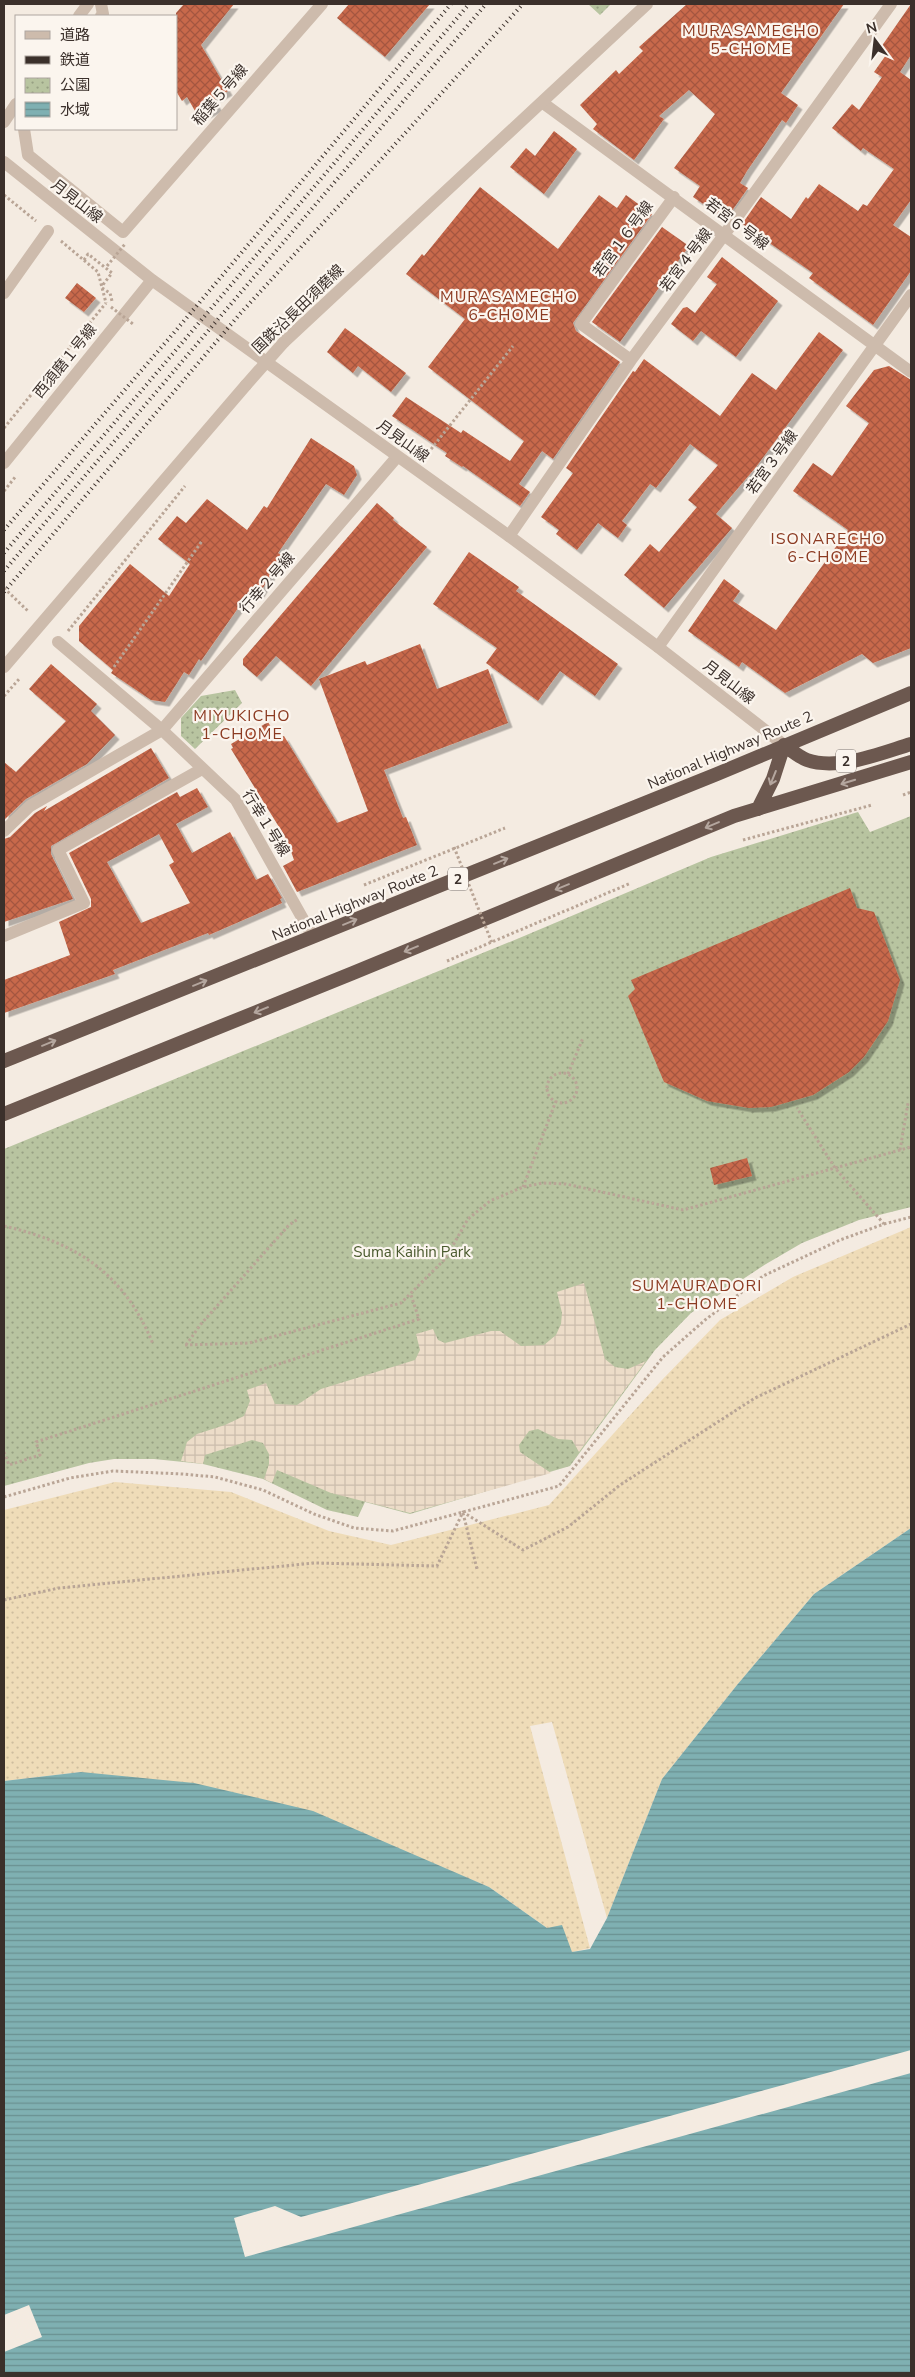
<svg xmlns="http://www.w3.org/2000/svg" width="915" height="2377" font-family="'Nunito Sans','Noto Sans JP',sans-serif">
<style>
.sand{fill:url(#sand-dots)}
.park{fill:url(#park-dots)}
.plaza{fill:url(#plaza-grid)}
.water{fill:url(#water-rules)}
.pier{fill:#f4ebe1}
.building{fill:url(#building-cross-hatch);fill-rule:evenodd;filter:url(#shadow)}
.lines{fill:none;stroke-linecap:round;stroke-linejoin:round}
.path{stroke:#b9a596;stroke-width:3;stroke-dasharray:2.5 2.5;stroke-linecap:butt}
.minor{stroke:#cdbbac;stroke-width:12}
.tertiary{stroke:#cdbbac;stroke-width:12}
.trunk{stroke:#6c584f;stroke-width:14}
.rail{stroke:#3b302b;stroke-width:4;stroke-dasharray:1 4;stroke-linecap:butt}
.path-bridge{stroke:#b9a596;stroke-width:3;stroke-dasharray:2.5 2.5;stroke-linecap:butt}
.tertiary-bridge{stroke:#cdbbac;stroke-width:12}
.oneway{stroke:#b4a69e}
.labels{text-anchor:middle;stroke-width:4.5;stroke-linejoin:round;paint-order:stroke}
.shield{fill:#fbf5ee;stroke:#756b66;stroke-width:1}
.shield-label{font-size:14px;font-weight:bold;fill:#3b302b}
.street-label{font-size:15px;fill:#3b302b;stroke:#fbf5ee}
.park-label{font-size:15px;fill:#4a5a2e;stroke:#fbf5ee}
.neighbourhood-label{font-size:16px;letter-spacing:1px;fill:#8c3b22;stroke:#fbf5ee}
</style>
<defs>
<pattern id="sand-dots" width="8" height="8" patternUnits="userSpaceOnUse" patternTransform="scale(1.25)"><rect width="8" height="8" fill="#efdcb8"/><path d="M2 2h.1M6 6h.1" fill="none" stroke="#cebd9e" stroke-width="1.8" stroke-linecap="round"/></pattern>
<pattern id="park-dots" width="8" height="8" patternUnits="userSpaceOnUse" patternTransform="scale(1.25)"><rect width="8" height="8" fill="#b8c4a0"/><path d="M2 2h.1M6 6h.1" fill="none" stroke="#97a083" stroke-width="1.8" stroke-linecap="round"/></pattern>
<pattern id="plaza-grid" width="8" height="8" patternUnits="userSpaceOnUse" patternTransform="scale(1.25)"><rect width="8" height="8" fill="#ecdcc8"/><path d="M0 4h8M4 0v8" fill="none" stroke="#cbbdac"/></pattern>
<pattern id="water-rules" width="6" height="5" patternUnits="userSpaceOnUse" patternTransform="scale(1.25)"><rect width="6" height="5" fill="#7fb0b2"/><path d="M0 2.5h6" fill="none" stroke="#699091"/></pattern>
<pattern id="building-cross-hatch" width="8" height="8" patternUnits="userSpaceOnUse" patternTransform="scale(1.25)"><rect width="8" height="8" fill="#c8694b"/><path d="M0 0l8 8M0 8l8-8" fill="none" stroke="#a4573f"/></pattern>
<filter id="shadow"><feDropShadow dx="4.5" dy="4.5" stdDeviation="0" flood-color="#0004"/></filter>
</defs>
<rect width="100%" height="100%" fill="#f4ebe1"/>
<path class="sand" d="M 911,1227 L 911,1528 L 814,1594 L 737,1685 L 662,1779 L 607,1918 L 552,1722 L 530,1726 L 590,1948 L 572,1952 L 547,1928 L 489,1887 L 414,1856 L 81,1772 L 4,1781 L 4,1510 L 115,1482 L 231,1492 L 329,1531 L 391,1545 L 549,1505 L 661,1381 L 720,1320 L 793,1277 Z"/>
<path class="park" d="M 588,4 L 611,4 L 600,15 Z
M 235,690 L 242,703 L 195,749 L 181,736 L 181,718 L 201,696 Z
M 858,812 L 870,832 L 911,816 L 911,1207 L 859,1220 L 802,1243 L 766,1264 L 691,1313 L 655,1350 L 570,1466 L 553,1471 L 410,1514 L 365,1502 L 358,1517 L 327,1510 L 263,1479 L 203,1464 L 154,1459 L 114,1459 L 89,1463 L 4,1486 L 4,1149 L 517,939 L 711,857 Z"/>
<path class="plaza" d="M 584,1283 L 605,1359 L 615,1367 L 628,1369 L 646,1361 L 579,1452 L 572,1440 L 558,1439 L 538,1429 L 529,1431 L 519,1445 L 520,1452 L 551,1473 L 410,1513 L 331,1493 L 277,1470 L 272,1483 L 264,1479 L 269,1464 L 269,1454 L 263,1443 L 252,1440 L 205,1455 L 203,1464 L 181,1461 L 187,1442 L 197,1434 L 225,1425 L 244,1416 L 250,1401 L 247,1390 L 266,1383 L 275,1404 L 297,1405 L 321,1389 L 415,1360 L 420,1350 L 416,1334 L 433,1329 L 438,1340 L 445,1343 L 491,1331 L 500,1331 L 521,1346 L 544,1345 L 556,1335 L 561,1324 L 562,1313 L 557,1292 Z"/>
<path class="water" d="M 911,1528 L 911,2373 L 4,2373 L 4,1781 L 81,1772 L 194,1783 L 313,1811 L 489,1887 L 547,1928 L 562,1925 L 572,1952 L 590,1949 L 607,1918 L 662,1779 L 737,1685 L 814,1594 Z"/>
<path class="pier" d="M 911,2050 L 911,2073 L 245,2257 L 234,2218 L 275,2206 L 301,2217 Z
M 29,2305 L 42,2337 L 4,2352 L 4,2315 Z"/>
<path class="building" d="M 184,4 L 234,4 L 201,45 L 228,91 L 213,100 L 218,107 L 199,118 L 187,97 L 182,101 L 176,91 L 176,13 Z
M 349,4 L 430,4 L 385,57 L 337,18 Z
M 687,4 L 844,4 L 781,93 L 798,105 L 786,123 L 782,120 L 747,171 L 740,183 L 748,188 L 729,215 L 721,209 L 718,214 L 693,197 L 700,186 L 674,168 L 715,114 L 689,90 L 659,116 L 664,119 L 634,160 L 593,129 L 597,124 L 580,105 L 616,70 L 619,74 L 643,51 L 639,47 Z
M 911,4 L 911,55 L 900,72 L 911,80 L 911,200 L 893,225 L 911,237 L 911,271 L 873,325 L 809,278 L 813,273 L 742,224 L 761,197 L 791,219 L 806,197 L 808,199 L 819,184 L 858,211 L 863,204 L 867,206 L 894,169 L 863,148 L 861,151 L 832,128 L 852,104 L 859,110 L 882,77 L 874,72 L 886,55 L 879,50 Z
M 554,131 L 577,149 L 544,194 L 510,167 L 526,148 L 535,156 Z
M 480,187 L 558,249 L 599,195 L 617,208 L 626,195 L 652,214 L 573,323 L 576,331 L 620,362 L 553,459 L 542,451 L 519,484 L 530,492 L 520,506 L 463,466 L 462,467 L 445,456 L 447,453 L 392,416 L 406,397 L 461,433 L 463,430 L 510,461 L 524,441 L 428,367 L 465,319 L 406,274 L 422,254 L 424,256 Z
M 662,227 L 689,246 L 620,342 L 592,322 Z
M 722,257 L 778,301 L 736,357 L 701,331 L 693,341 L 671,324 L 683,308 L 687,307 L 695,313 L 717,284 L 707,277 Z
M 77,283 L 96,298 L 84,312 L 65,298 Z
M 345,328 L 406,373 L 391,392 L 358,366 L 353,373 L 327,352 Z
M 819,332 L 843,350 L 756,467 L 716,514 L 732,528 L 664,608 L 624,575 L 650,544 L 659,552 L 697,507 L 688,500 L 718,465 L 690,444 L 656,488 L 650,484 L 622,521 L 627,525 L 618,538 L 598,523 L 577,550 L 556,534 L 559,530 L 541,517 L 573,473 L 566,468 L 633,371 L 635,372 L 644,359 L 720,416 L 752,373 L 776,390 Z
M 889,366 L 911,380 L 911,648 L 873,663 L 862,654 L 785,693 L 742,662 L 739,667 L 688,631 L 724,579 L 740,591 L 733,601 L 776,630 L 848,530 L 793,491 L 813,463 L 832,476 L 869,423 L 846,406 L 874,370 Z
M 311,438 L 354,466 L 357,475 L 344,495 L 326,484 L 278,553 L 282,556 L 258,596 L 250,591 L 201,661 L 199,659 L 189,675 L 184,672 L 165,702 L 151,700 L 111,673 L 113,670 L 79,641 L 79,626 L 130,564 L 169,596 L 190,564 L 158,539 L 177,516 L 186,523 L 207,499 L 247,530 L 264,506 L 267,508 Z
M 377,503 L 394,518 L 393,520 L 427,547 L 311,686 L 276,656 L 257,677 L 243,665 L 243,659 Z
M 469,552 L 519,587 L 516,591 L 618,664 L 595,696 L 560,671 L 538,701 L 486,663 L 497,648 L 433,604 Z
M 420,644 L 437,689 L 488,669 L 508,723 L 384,770 L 403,818 L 406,817 L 417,845 L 297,892 L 283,866 L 294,860 L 287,840 L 231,749 L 233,748 L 231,744 L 268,722 L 278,739 L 284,736 L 337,823 L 368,811 L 319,679 L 365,661 L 367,665 Z
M 51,664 L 97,704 L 91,711 L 115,735 L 87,764 L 26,799 L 4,820 L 4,762 L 16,772 L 66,721 L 29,689 Z
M 151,748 L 169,778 L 51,846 L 51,854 L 73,899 L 4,922 L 4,839 L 10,837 L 35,813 L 47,806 L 44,811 Z
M 197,788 L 208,807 L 176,824 L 192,853 L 230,832 L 256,880 L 268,874 L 282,898 L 280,899 L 282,903 L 209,935 L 208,933 L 113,970 L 115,974 L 4,1013 L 4,980 L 70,955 L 59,922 L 91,907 L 91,899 L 69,853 L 177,792 L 180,797 ZM 159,834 L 174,862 L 169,865 L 190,903 L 141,923 L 107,862 Z
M 850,888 L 857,908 L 874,912 L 900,980 L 888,1021 L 864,1057 L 849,1072 L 813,1095 L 771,1107 L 749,1108 L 707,1101 L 664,1082 L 628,996 L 635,989 L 631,980 Z
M 747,1158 L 752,1176 L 714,1185 L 710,1168 Z"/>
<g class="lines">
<path class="path" d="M 4,195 L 36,221
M 61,241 L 98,272 L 106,303
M 84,260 L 88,254 L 112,273 L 102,286
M 102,288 L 110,293 L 112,301
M 4,428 L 106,303
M 428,453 L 513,346
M 4,491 L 16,476
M 4,588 L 29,612
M 68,631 L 185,486
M 114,667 L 202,541
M 4,696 L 20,678
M 903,795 L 911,792
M 743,840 L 872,805
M 364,885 L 505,828
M 447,961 L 631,883
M547 1088a15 15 0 1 1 30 0a15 15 0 1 1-30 0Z
M 568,1074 L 583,1038
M 900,1150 L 908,1103
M 523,1187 L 556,1101
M 884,1224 L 911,1217
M 4,1226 C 77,1243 124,1273 153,1344
M 185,1345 L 249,1343 L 401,1303 L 445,1259 L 468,1219 L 490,1201 L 523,1187 L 543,1183 L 566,1184 L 683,1210 L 911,1147
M 186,1345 L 201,1324 L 289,1225 L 298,1219
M 4,1452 L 9,1465 L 40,1455 L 36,1442 L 419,1319 L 411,1295
M 4,1497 L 70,1478 L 113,1471 L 183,1474 L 215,1477 L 263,1490 L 314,1514 L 354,1528 L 393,1531 L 559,1486 L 663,1357 L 705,1320 L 763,1276 L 840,1240 L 884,1224 L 835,1168 L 797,1108
M 463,1513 L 477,1569
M 4,1600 L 59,1588 L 314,1563 L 437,1566 L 463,1512 L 523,1550 L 568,1527 L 620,1485 L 755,1398 L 911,1324"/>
<path class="minor" d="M 101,16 L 103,14 L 101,4
M 543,103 L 911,372
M 24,129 L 28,155 L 123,232 L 322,4
M 4,293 L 48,231
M 631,360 L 581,324 L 674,197
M 509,536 L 631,360 L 724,235 L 891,4
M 58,642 L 162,730 L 236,800 L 313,937
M 658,647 L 911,295
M 4,831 L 30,806 L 162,730 L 397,457
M 4,936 L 84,903 L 58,850 L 202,769"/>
<path class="tertiary" d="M 79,16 L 88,4
M 4,122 L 16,104
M 4,162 L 152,280 L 509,536 L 658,647 L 784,745
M 284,342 L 647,4
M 4,463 L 152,280
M 4,667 L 246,385"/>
<path class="trunk" d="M 758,809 L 773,779 L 784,745 C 791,750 799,757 807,760 C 838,771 881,753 911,744
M 4,1061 L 717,774 L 911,693
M 4,1114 L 353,973 L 734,816 L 911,762"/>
<path class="rail" d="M 4,530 L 178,328 L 451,4
M 4,553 L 469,4
M 4,571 L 486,4
M 4,592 L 239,315 L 523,4"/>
<path class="path-bridge" d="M 107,266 L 125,244
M 111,307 L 133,324
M 454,847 L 492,943"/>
<path class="tertiary-bridge" d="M 246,385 L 284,342"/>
</g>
<defs><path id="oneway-shaft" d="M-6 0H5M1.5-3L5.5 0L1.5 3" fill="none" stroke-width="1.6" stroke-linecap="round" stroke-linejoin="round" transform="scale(1.25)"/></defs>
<g class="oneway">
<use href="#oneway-shaft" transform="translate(773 778) rotate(112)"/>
<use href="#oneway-shaft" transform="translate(848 782) rotate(163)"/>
<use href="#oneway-shaft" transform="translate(712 825) rotate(157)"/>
<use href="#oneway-shaft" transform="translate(501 861) rotate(-22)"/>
<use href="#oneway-shaft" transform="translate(562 887) rotate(158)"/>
<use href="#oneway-shaft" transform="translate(350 922) rotate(-22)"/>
<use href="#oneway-shaft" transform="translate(411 949) rotate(158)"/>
<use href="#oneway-shaft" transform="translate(200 983) rotate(-22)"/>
<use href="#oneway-shaft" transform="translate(261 1010) rotate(158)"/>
<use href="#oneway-shaft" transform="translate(49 1043) rotate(-22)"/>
</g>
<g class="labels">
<g class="shield">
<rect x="836" y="749.5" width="20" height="23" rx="4"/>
<rect x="448" y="867.5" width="20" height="23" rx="4"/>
</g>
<g class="shield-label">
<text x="846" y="766">2</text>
<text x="458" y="884">2</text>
</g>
<g class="street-label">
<text transform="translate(220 95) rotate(-49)" y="5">稲葉５号線</text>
<text transform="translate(77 201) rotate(38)" y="5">月見山線</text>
<text transform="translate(737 224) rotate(37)" y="5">若宮６号線</text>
<text transform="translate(623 239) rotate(-54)" y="5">若宮１６号線</text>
<text transform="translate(686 260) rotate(-53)" y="5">若宮４号線</text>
<text transform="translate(298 309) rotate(-44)" y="5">国鉄沿長田須磨線</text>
<text transform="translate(65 361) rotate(-51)" y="5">西須磨１号線</text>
<text transform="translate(403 441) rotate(36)" y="5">月見山線</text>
<text transform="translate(772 462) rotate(-54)" y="5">若宮３号線</text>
<text transform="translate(267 583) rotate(-49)" y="5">行幸２号線</text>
<text transform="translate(729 682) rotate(38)" y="5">月見山線</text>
<text transform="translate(730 750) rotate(-23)" y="5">National Highway Route 2</text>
<text transform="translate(266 823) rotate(58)" y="5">行幸１号線</text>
<text transform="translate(355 903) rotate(-22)" y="5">National Highway Route 2</text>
</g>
<g class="park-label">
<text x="412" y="1257">Suma Kaihin Park</text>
</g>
<g class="neighbourhood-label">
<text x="751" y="36">MURASAMECHO<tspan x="751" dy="18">5-CHOME</tspan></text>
<text x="509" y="302">MURASAMECHO<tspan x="509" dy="18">6-CHOME</tspan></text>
<text x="828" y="544">ISONARECHO<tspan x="828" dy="18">6-CHOME</tspan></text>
<text x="242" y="721">MIYUKICHO<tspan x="242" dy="18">1-CHOME</tspan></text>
<text x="697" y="1291">SUMAURADORI<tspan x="697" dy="18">1-CHOME</tspan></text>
</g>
</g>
<rect width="915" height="2377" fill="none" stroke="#3b302b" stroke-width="10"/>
<rect x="15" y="15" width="162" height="115" fill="#fbf5ee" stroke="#aea6a0"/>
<rect x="25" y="31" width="25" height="8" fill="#cdbbac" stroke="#aea6a0"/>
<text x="60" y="40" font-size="15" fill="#3b302b">道路</text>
<rect x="25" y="56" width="25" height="8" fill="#3b302b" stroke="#aea6a0"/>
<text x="60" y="65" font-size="15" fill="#3b302b">鉄道</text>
<rect x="25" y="78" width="25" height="15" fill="url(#park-dots)" stroke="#aea6a0"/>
<text x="60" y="90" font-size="15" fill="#3b302b">公園</text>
<rect x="25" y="102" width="25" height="15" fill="url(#water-rules)" stroke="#aea6a0"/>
<text x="60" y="115" font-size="15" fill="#3b302b">水域</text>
<g transform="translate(875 40) rotate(345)" stroke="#fbf5ee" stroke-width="4" paint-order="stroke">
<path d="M0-4L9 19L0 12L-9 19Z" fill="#3b302b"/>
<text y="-8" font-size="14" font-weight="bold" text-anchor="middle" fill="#3b302b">N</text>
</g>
</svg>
